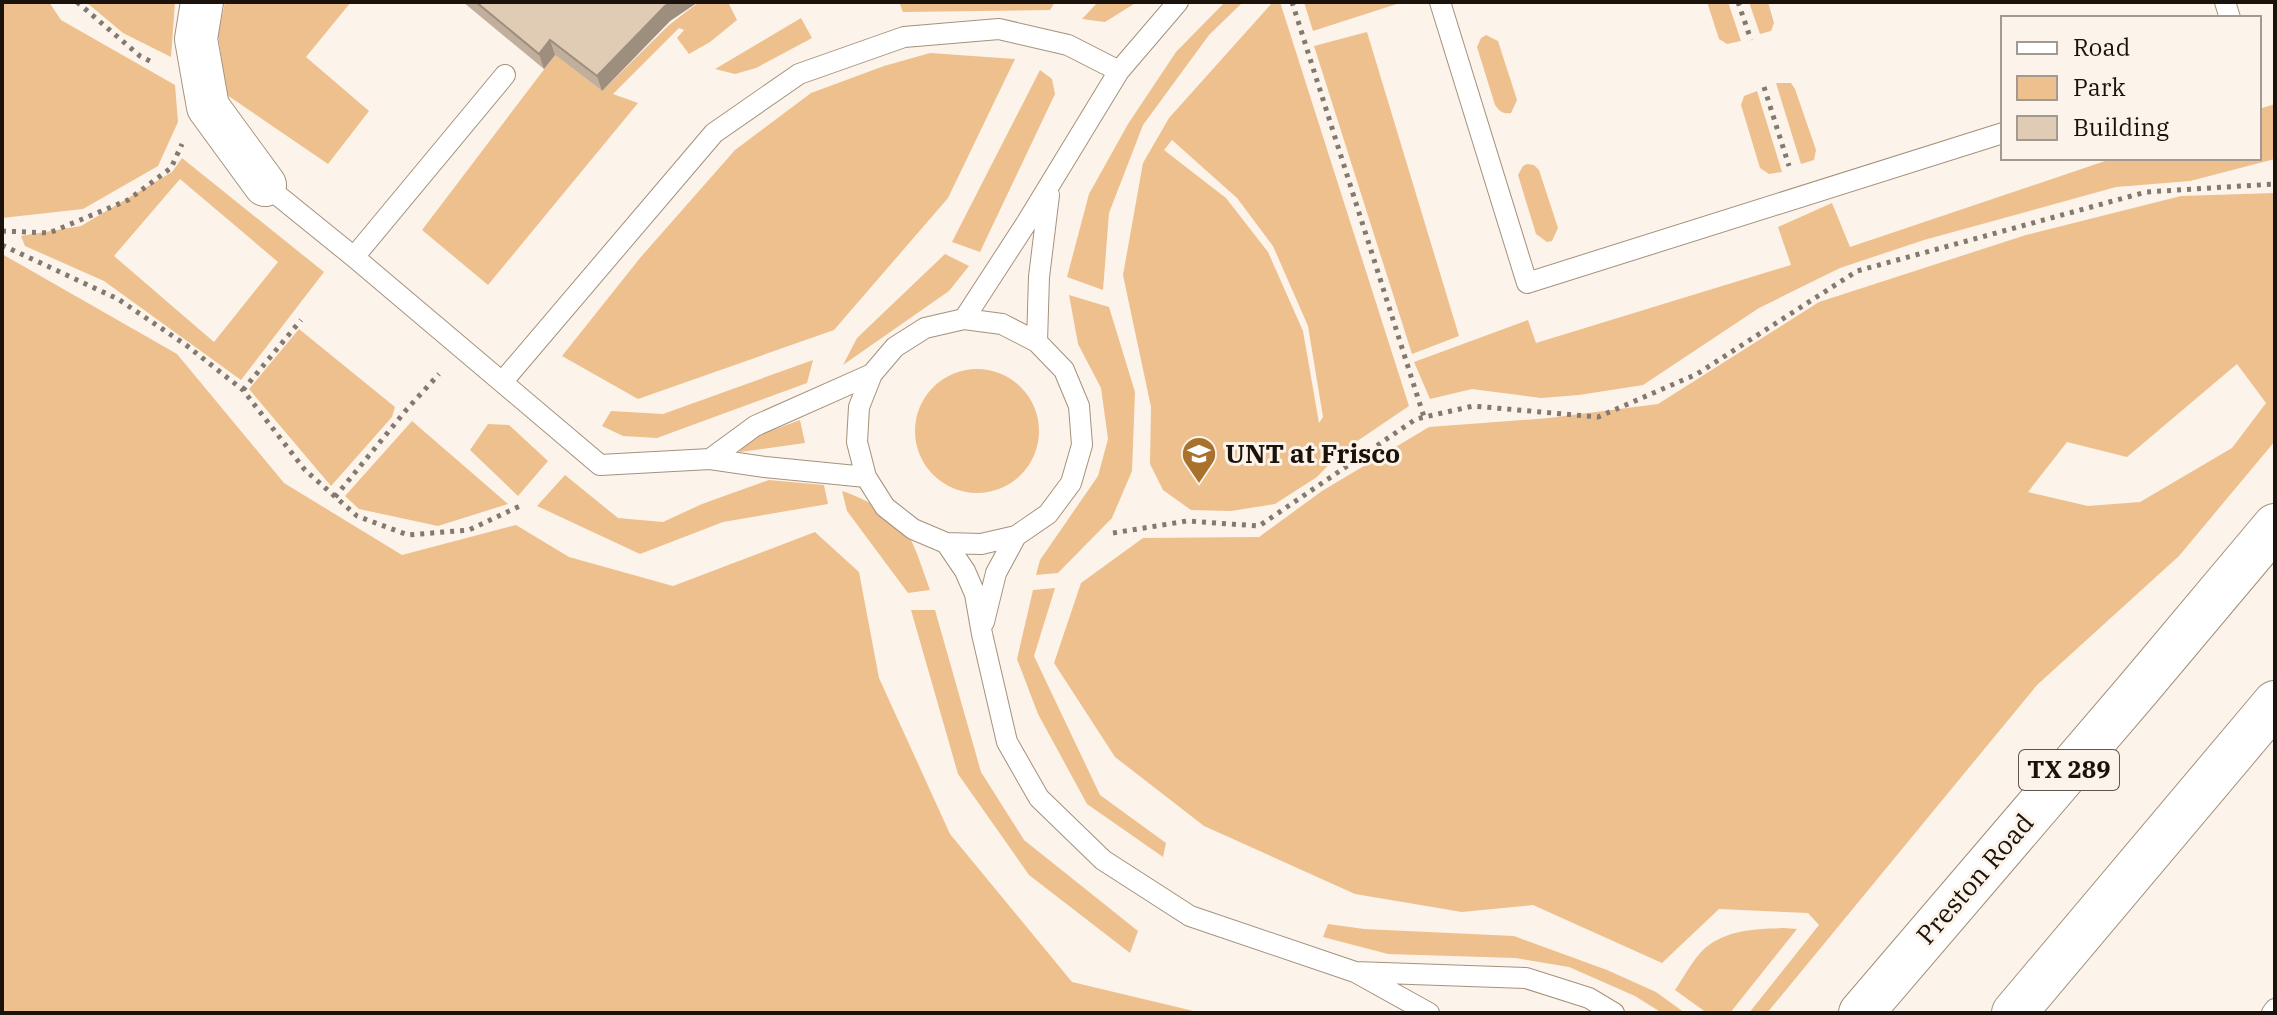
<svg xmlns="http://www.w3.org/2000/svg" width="2277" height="1015" font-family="'IBM Plex Serif',serif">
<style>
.green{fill:#eec08e;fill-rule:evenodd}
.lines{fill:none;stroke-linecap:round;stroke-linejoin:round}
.lane-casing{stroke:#a5917c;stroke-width:22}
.street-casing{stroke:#a5917c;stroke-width:44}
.primary-casing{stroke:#a5917c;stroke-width:46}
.path{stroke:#827971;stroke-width:5;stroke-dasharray:4 6;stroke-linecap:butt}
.lane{stroke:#fff;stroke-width:20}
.street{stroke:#fff;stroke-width:42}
.primary{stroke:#fff;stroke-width:44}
.wall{fill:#c1af9b}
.shaded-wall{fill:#9d8e7e}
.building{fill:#e0cbb4;stroke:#9d8e7e;stroke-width:2}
.labels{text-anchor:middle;stroke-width:6;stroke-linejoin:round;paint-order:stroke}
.shield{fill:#fcf3ea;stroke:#5e564e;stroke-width:2}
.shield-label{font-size:24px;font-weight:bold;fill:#1b130b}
.poi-label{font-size:26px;font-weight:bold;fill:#1b130b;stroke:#fcf3ea;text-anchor:start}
.street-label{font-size:26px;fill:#1b130b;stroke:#fcf3ea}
</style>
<rect width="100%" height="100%" fill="#fcf3ea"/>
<path class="green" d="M 2,2 L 49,2 L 61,20 L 175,85 L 178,122 L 158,166 L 83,209 L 2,218 Z
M 86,2 L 175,2 L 171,57 L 123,33 Z
M 225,2 L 351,2 L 306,57 L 369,111 L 328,164 L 227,95 L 218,35 Z
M 699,2 L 728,2 L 737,20 L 710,42 L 689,54 L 677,38 L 684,30 L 679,28 L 613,94 L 638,103 L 488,285 L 422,230 L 555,55 L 602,91 L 669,25 Z
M 899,2 L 1055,2 L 1050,10 L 903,12 Z
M 1098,2 L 1137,2 L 1105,22 L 1082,19 Z
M 1225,2 L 1243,2 L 1209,35 L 1143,125 L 1109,213 L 1103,290 L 1067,277 L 1089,194 L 1128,124 L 1176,52 Z
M 1273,2 L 1280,2 L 1409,406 L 1341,452 L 1317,477 L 1275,504 L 1231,511 L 1191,510 L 1163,490 L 1150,464 L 1151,407 L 1123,275 L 1143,163 L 1169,118 ZM 1172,140 L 1237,198 L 1273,246 L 1308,326 L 1323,417 L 1319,423 L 1303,331 L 1268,252 L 1226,198 L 1164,150 Z
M 1304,2 L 1403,2 L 1313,31 Z
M 1707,2 L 1728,2 L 1741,41 L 1727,44 L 1719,39 Z
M 1749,2 L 1768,2 L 1774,23 L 1771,31 L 1760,34 Z
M 801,18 L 812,38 L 756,68 L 735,74 L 715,69 Z
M 1367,32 L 1459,336 L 1412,354 L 1314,46 Z
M 1486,35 L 1498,41 L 1517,100 L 1511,113 C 1503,114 1500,112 1495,105 L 1477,47 L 1481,38 Z
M 930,53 L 1015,59 L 948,198 L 834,330 L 638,399 L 562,356 L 640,258 L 735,150 L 811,93 L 884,66 Z
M 1040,70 L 1052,79 L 1055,94 L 980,252 L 952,242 Z
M 1776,83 L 1791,83 L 1795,89 L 1816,150 L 1814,160 L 1801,164 Z
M 1757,91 L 1782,172 L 1769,174 L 1760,168 L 1741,105 L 1744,96 Z
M 2275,104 L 2275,159 L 2190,181 L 2116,187 L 1924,240 L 1840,268 L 1759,308 L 1643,385 L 1579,395 L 1541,398 L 1472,389 L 1430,399 L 1414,362 L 1528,320 L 1536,343 L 1791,265 L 1778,227 L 1832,203 L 1850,247 L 2114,158 L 2259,158 L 2259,109 Z
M 182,158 L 324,272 L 241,380 L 104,281 L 25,246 L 21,236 L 81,226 L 172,172 ZM 180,179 L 278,262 L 214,342 L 114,256 Z
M 1527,164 L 1534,165 L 1539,170 L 1558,228 L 1552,241 L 1547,242 L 1536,234 L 1518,175 L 1523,166 Z
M 2275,193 L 2275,441 L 2179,556 L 2037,685 L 1767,1013 L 1749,1013 L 1819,925 L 1808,913 L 1719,909 L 1662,963 L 1533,905 L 1462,912 L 1355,894 L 1204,826 L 1115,757 L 1054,663 L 1081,583 L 1143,538 L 1259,537 L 1322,491 L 1429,427 L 1549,418 L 1658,404 L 1819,302 L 2026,235 L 2181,196 ZM 2237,364 L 2266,403 L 2232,448 L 2140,502 L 2088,506 L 2028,492 L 2067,442 L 2127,457 Z
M 2,254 L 177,354 L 284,483 L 402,555 L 516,525 L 569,557 L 673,586 L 815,532 L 859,572 L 879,678 L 950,834 L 1072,982 L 1202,1013 L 2,1013 Z
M 945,254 L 969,266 L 949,291 L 843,365 L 857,338 Z
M 1069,295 L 1109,307 L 1135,392 L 1132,471 L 1112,518 L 1058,573 L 1036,575 L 1040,560 L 1098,476 L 1108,439 L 1101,388 L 1078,344 Z
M 299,329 L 395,407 L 392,417 L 331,486 L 249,389 Z
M 813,360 L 807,383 L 657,438 L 623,436 L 602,426 L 611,411 L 663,414 Z
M915 431a62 62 0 1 1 124 0a62 62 0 1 1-124 0Z
M 800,420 L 805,443 L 740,452 L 738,446 L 748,439 Z
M 412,421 L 508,504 L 438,526 L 359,509 L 345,496 Z
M 488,424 L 509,425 L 548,461 L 518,496 L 470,450 Z
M 565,475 L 618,518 L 663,522 L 702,504 L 769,480 L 824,485 L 828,504 L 723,522 L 640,554 L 537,506 Z
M 842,491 C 867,499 899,517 912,542 C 919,557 924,574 930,590 L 908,593 L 847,511 Z
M 1055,588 L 1034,656 L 1100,795 L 1166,843 L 1163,857 L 1087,804 L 1038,714 L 1017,659 L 1033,590 Z
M 911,610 L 935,610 L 981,772 L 1024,840 L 1138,931 L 1130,953 L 1029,875 L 958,774 Z
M 1328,924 L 1364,929 L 1514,936 L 1607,970 L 1656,992 L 1685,1013 L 1662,1013 L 1635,996 L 1569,967 L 1515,958 L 1388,954 L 1323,937 Z
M 1784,928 L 1797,929 L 1730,1013 L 1707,1013 L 1675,990 C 1684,977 1693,959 1705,948 C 1728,929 1756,929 1784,928 Z"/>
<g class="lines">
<defs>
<path id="lane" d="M 1440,2 L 1527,283 L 2003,133
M 2225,2 L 2230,18
M 265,185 L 354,257 L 600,465 L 710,459 L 765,467 L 866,477
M 354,257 L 505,75
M 964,319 L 1027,222 L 1119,71 L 1178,2
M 1037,342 L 1039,277 L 1049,195
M 503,381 L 714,133 L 799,74 L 904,37 L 999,29 L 1068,45 L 1119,71
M 710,459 L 755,426 L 872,374 L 895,347 L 925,328 L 964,319 L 1002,324 L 1037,342 L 1064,370 L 1079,406 L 1082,445 L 1071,483 L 1048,514 L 1016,536 L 981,544 L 946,543 L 913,529 L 885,507 L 866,477 L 857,442 L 859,407 L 872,374
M 946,543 L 965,571 L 975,594 L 982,634 L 1007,742 L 1039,798 L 1103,860 L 1190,916 L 1355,972
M 984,622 L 996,573 L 1016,536
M 1429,1013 L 1355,972 L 1526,978 L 1589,998 L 1614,1013
M 2272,1013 L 2275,1009"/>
<path id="street" d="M 202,2 L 196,39 L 208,107 L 265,185"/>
<path id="primary" d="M 1861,1013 L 2139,688 L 2275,526
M 2014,1013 L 2275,703"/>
</defs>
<use href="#lane" class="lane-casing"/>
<use href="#street" class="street-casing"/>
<use href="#primary" class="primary-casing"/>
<path class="path" d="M 77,2 L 140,56 L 154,63
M 1292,2 L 1424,417
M 1738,2 L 1751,40
M 1764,87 L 1789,166
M 2,231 L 49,233 L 128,200 L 171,168 L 182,144
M 2,245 L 118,299 L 186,345 L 243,390 L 305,470 L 357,516 L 408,535 L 469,530 L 522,505
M 243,390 L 301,320
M 335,497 L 407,409 L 439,374
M 1113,533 L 1187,521 L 1259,526 L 1416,419 L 1473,406 L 1598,417 L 1697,374 L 1857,271 L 2146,192 L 2275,184"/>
<use href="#lane" class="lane"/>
<use href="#street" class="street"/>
<use href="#primary" class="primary"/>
</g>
<path class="wall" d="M 463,2 L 698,2 L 670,21 L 602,91 L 555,55 L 544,69 Z"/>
<path class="shaded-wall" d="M 671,2 L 698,2 L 670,21 L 602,91 L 597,76 L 665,6 Z
M 550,40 L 555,55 L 544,69 L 539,54 Z"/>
<path class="building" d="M 476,2 L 671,2 L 665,6 L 597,76 L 550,40 L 539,54 Z"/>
<defs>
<symbol id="university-pin" viewBox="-11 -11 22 30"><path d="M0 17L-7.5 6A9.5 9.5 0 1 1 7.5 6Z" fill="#a8722d" stroke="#fcf3ea"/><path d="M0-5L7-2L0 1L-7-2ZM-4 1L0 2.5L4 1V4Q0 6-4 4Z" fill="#fff"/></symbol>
</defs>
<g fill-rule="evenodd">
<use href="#university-pin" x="1179" y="434" width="40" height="54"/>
</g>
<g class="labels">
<rect class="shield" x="2019" y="750" width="100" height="40" rx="6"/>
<g class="shield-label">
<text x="2069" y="778">TX 289</text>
</g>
<g class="poi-label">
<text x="1225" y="463">UNT at Frisco</text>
</g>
<g class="street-label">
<text transform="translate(1975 879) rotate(-49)" y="9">Preston Road</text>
</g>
</g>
<rect width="2277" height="1015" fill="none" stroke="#1b130b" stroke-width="8"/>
<rect x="2001" y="16" width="260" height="144" fill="#fcf3ea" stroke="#a29991" stroke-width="2"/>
<rect x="2017" y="42" width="40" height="12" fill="#ffffff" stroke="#a29991" stroke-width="2"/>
<text x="2073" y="56" font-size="24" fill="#1b130b">Road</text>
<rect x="2017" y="76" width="40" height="24" fill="#eec08e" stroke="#a29991" stroke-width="2"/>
<text x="2073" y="96" font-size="24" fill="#1b130b">Park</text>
<rect x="2017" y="116" width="40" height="24" fill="#e0cbb4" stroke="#a29991" stroke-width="2"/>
<text x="2073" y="136" font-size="24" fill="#1b130b">Building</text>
</svg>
